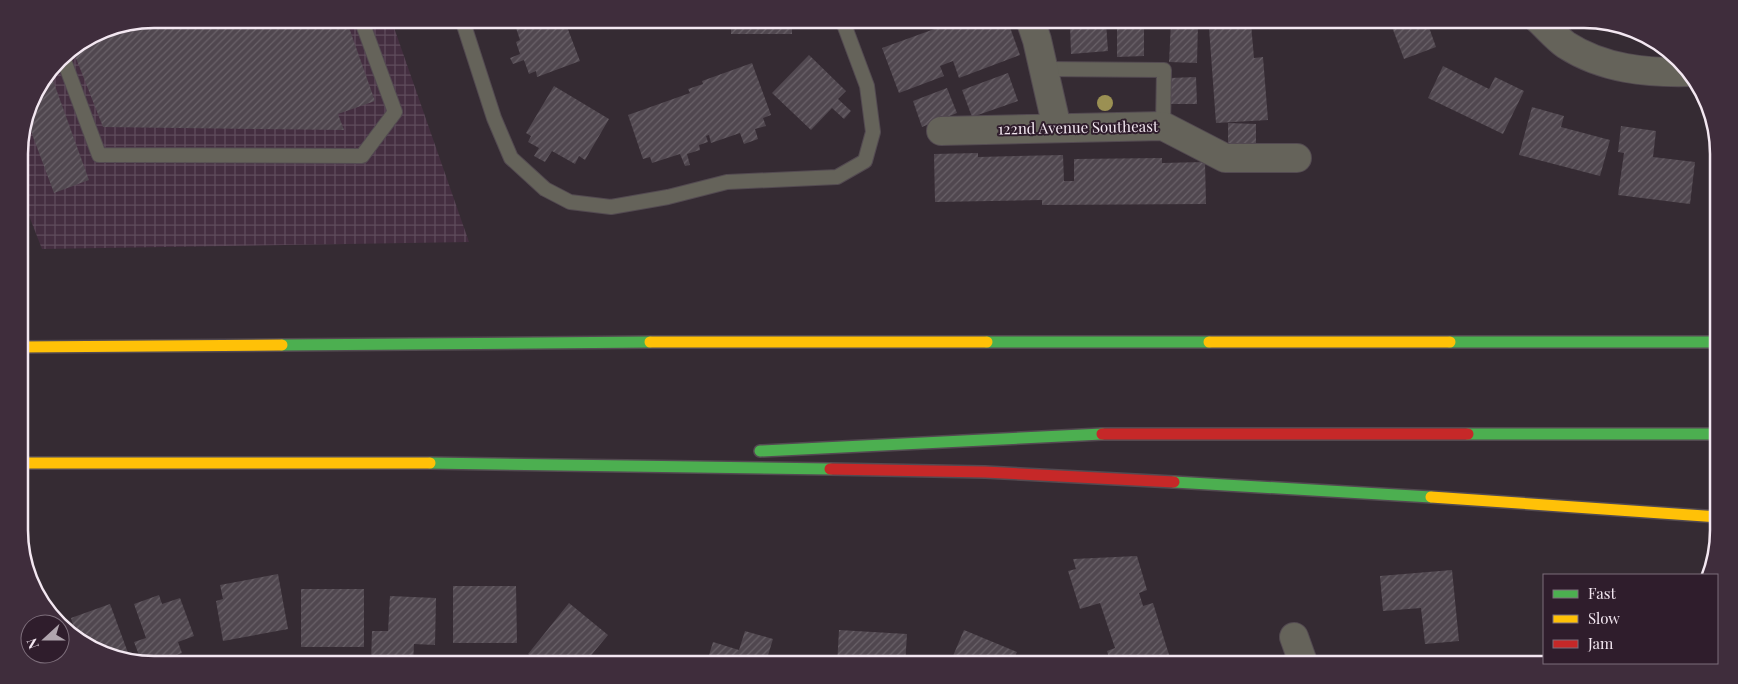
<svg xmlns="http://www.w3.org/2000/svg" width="1738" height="684" font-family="'Playfair Display',serif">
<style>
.industrial{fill:url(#industrial-grid)}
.building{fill:url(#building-hatch)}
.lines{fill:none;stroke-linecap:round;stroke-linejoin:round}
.lane-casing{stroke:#534a51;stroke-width:16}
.street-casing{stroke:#534a51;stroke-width:30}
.fast-casing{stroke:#534a51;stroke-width:14}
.slow-casing{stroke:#534a51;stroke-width:14}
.jam-casing{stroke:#534a51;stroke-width:14}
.lane{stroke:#65635a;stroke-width:14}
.street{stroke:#65635a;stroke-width:28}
.fast{stroke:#4caf50;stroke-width:11}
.slow{stroke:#ffc107;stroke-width:11}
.jam{stroke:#c62828;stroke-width:11}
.tree{fill:#9b9053}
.labels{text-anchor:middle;stroke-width:4;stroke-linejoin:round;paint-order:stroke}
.street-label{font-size:15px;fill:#f3e7f1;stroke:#2f1d2c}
.rim{fill:none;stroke:#f3e7f1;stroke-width:2.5}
</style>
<defs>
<pattern id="industrial-grid" width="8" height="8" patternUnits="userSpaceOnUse" patternTransform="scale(1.25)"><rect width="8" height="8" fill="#442e40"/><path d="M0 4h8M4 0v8" fill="none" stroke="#5f4c5c"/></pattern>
<pattern id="building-hatch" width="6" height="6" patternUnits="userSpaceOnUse" patternTransform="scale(1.25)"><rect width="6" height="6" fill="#50474f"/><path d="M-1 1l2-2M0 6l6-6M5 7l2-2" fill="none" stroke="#6a6269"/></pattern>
</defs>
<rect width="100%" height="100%" fill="#352b33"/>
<path class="industrial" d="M 153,19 L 391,19 L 469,242 L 42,249 L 19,190 L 19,144 L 33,94 L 64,52 L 102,29 Z"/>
<path class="building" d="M 153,19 L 346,19 L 375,101 L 338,114 L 344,130 L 103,127 L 72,48 L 102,29 Z
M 519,19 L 564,19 L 580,61 L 537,77 L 536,71 L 529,74 L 524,60 L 513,64 L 510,58 L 520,54 L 516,42 L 520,40 L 515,25 L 521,23 Z
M 731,19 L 792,19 L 792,34 L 731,34 Z
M 962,19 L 1007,19 L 1020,55 L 959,78 L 953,61 L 940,66 L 944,76 L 899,93 L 882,48 Z
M 1389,19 L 1426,19 L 1436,47 L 1404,59 Z
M 1117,21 L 1144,21 L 1144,56 L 1117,57 Z
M 1106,23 L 1108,51 L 1071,54 L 1070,25 Z
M 1171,23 L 1198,24 L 1197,63 L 1169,62 Z
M 1251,24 L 1254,58 L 1263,57 L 1268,120 L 1216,123 L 1209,28 Z
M 809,55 L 846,91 L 838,99 L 851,111 L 844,119 L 832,108 L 811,130 L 772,93 Z
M 752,63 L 771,115 L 763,118 L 766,126 L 755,129 L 758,139 L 744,144 L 740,133 L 711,143 L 709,135 L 706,136 L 708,142 L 699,145 L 700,150 L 687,154 L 690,165 L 685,166 L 680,154 L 652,163 L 650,157 L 643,159 L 628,115 L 690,93 L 688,89 L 703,84 L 702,81 Z
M 1443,66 L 1489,89 L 1495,77 L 1524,91 L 1503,134 L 1428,98 Z
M 50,72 L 89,180 L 54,193 L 26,118 L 33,94 Z
M 1008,73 L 1018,101 L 972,117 L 962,90 Z
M 1196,77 L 1197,104 L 1170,104 L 1170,78 Z
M 554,86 L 609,119 L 585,160 L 579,156 L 575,164 L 552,151 L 545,162 L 534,156 L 539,148 L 528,142 L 531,136 L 526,133 Z
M 947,88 L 957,113 L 922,127 L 913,101 Z
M 1532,107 L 1564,116 L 1561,127 L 1610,140 L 1600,176 L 1519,155 Z
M 1228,123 L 1256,124 L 1256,146 L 1228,146 Z
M 1621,126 L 1656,131 L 1653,157 L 1695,162 L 1690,204 L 1618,195 L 1624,153 L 1618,152 Z
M 1718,148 L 1718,176 L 1709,151 Z
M 978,153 L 978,157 L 1063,155 L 1064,181 L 1074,181 L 1074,159 L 1162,158 L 1162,163 L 1205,162 L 1206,204 L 1042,205 L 1042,200 L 935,202 L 934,154 Z
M 1137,556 L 1147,590 L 1139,593 L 1143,606 L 1153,603 L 1170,658 L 1148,665 L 1111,665 L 1107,651 L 1115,648 L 1100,603 L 1080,609 L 1068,571 L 1076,569 L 1073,559 Z
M 1452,570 L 1459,641 L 1425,644 L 1421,608 L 1383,611 L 1380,576 Z
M 278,574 L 288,629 L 223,641 L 216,601 L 223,599 L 220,585 Z
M 453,586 L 516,586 L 517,643 L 453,643 Z
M 301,589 L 364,589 L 364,647 L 301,647 Z
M 159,595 L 162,604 L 180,598 L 194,636 L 178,642 L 182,653 L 150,665 L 142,663 L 134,642 L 146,638 L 134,604 Z
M 390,596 L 436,598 L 435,645 L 414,644 L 413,665 L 371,664 L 372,631 L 388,631 Z
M 569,603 L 608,635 L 583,665 L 542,665 L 528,654 Z
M 110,604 L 131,661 L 110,658 L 65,628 L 73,625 L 71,618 Z
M 839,630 L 907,634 L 905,665 L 837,665 Z
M 964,630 L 1017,652 L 1011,665 L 928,665 L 932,656 L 950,663 Z
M 745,631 L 773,639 L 765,665 L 706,665 L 713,642 L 739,650 Z"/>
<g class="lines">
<defs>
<path id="lane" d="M 462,19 L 494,118 L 511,158 L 545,189 L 570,202 L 611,207 L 668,197 L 727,182 L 837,177 L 865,161 L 873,132 L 867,86 L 842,19
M 62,55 L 99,155 L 362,156 L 395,112 L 361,19
M 1043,69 L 1164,70 L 1163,126"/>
<path id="street" d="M 1030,19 L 1037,40 L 1057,128
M 1538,19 C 1547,27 1556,38 1566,45 C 1603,69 1647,73 1689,72
M 941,131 L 1163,126 L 1225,158 L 1297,158
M 1294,637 L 1304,665"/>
<path id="fast" d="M 987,342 L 1209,342
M 1450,342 L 1719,342
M 282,345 L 650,342
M 1468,434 L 1719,434
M 760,451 L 1102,434
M 430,463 L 830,469
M 1174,482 L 1431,497"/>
<path id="slow" d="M 650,342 L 987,342
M 1209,342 L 1450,342
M 20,347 L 282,345
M 21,463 L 430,463
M 1431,497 L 1719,517"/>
<path id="jam" d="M 1102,434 L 1468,434
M 830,469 L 985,472 L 1174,482"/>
</defs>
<use href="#lane" class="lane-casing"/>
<use href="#street" class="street-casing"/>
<use href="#fast" class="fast-casing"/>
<use href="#slow" class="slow-casing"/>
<use href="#jam" class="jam-casing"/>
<use href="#lane" class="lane"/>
<use href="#street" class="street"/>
<use href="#fast" class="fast"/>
<use href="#slow" class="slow"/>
<use href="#jam" class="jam"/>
</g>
<circle class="tree" cx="1105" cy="103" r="8"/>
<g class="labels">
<g class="street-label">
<text transform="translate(1078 128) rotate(-1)" y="5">122nd Avenue Southeast</text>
</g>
</g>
<path d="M0 0H1738V684H0ZM154 28H1584A126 126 0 0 1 1710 154V530A126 126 0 0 1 1584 656H154A126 126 0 0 1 28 530V154A126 126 0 0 1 154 28Z" fill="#3f2d3c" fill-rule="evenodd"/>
<path class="rim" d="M154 28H1584A126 126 0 0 1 1710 154V530A126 126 0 0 1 1584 656H154A126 126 0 0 1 28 530V154A126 126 0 0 1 154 28Z"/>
<rect x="1543" y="574" width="175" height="90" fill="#2f1d2c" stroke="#7d6e7b"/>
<rect x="1553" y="590" width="25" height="8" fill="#4caf50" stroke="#7d6e7b"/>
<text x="1588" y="599" font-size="15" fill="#f3e7f1">Fast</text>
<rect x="1553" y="615" width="25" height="8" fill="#ffc107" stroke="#7d6e7b"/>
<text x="1588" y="624" font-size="15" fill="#f3e7f1">Slow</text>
<rect x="1553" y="640" width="25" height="8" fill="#c62828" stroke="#7d6e7b"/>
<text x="1588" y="649" font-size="15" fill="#f3e7f1">Jam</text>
<g transform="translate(45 639) rotate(249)"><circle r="24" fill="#2f1d2c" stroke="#7d6e7b"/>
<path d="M0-4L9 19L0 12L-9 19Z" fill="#b0a5ae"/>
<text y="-8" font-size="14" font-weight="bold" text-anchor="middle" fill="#f3e7f1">N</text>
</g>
</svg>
